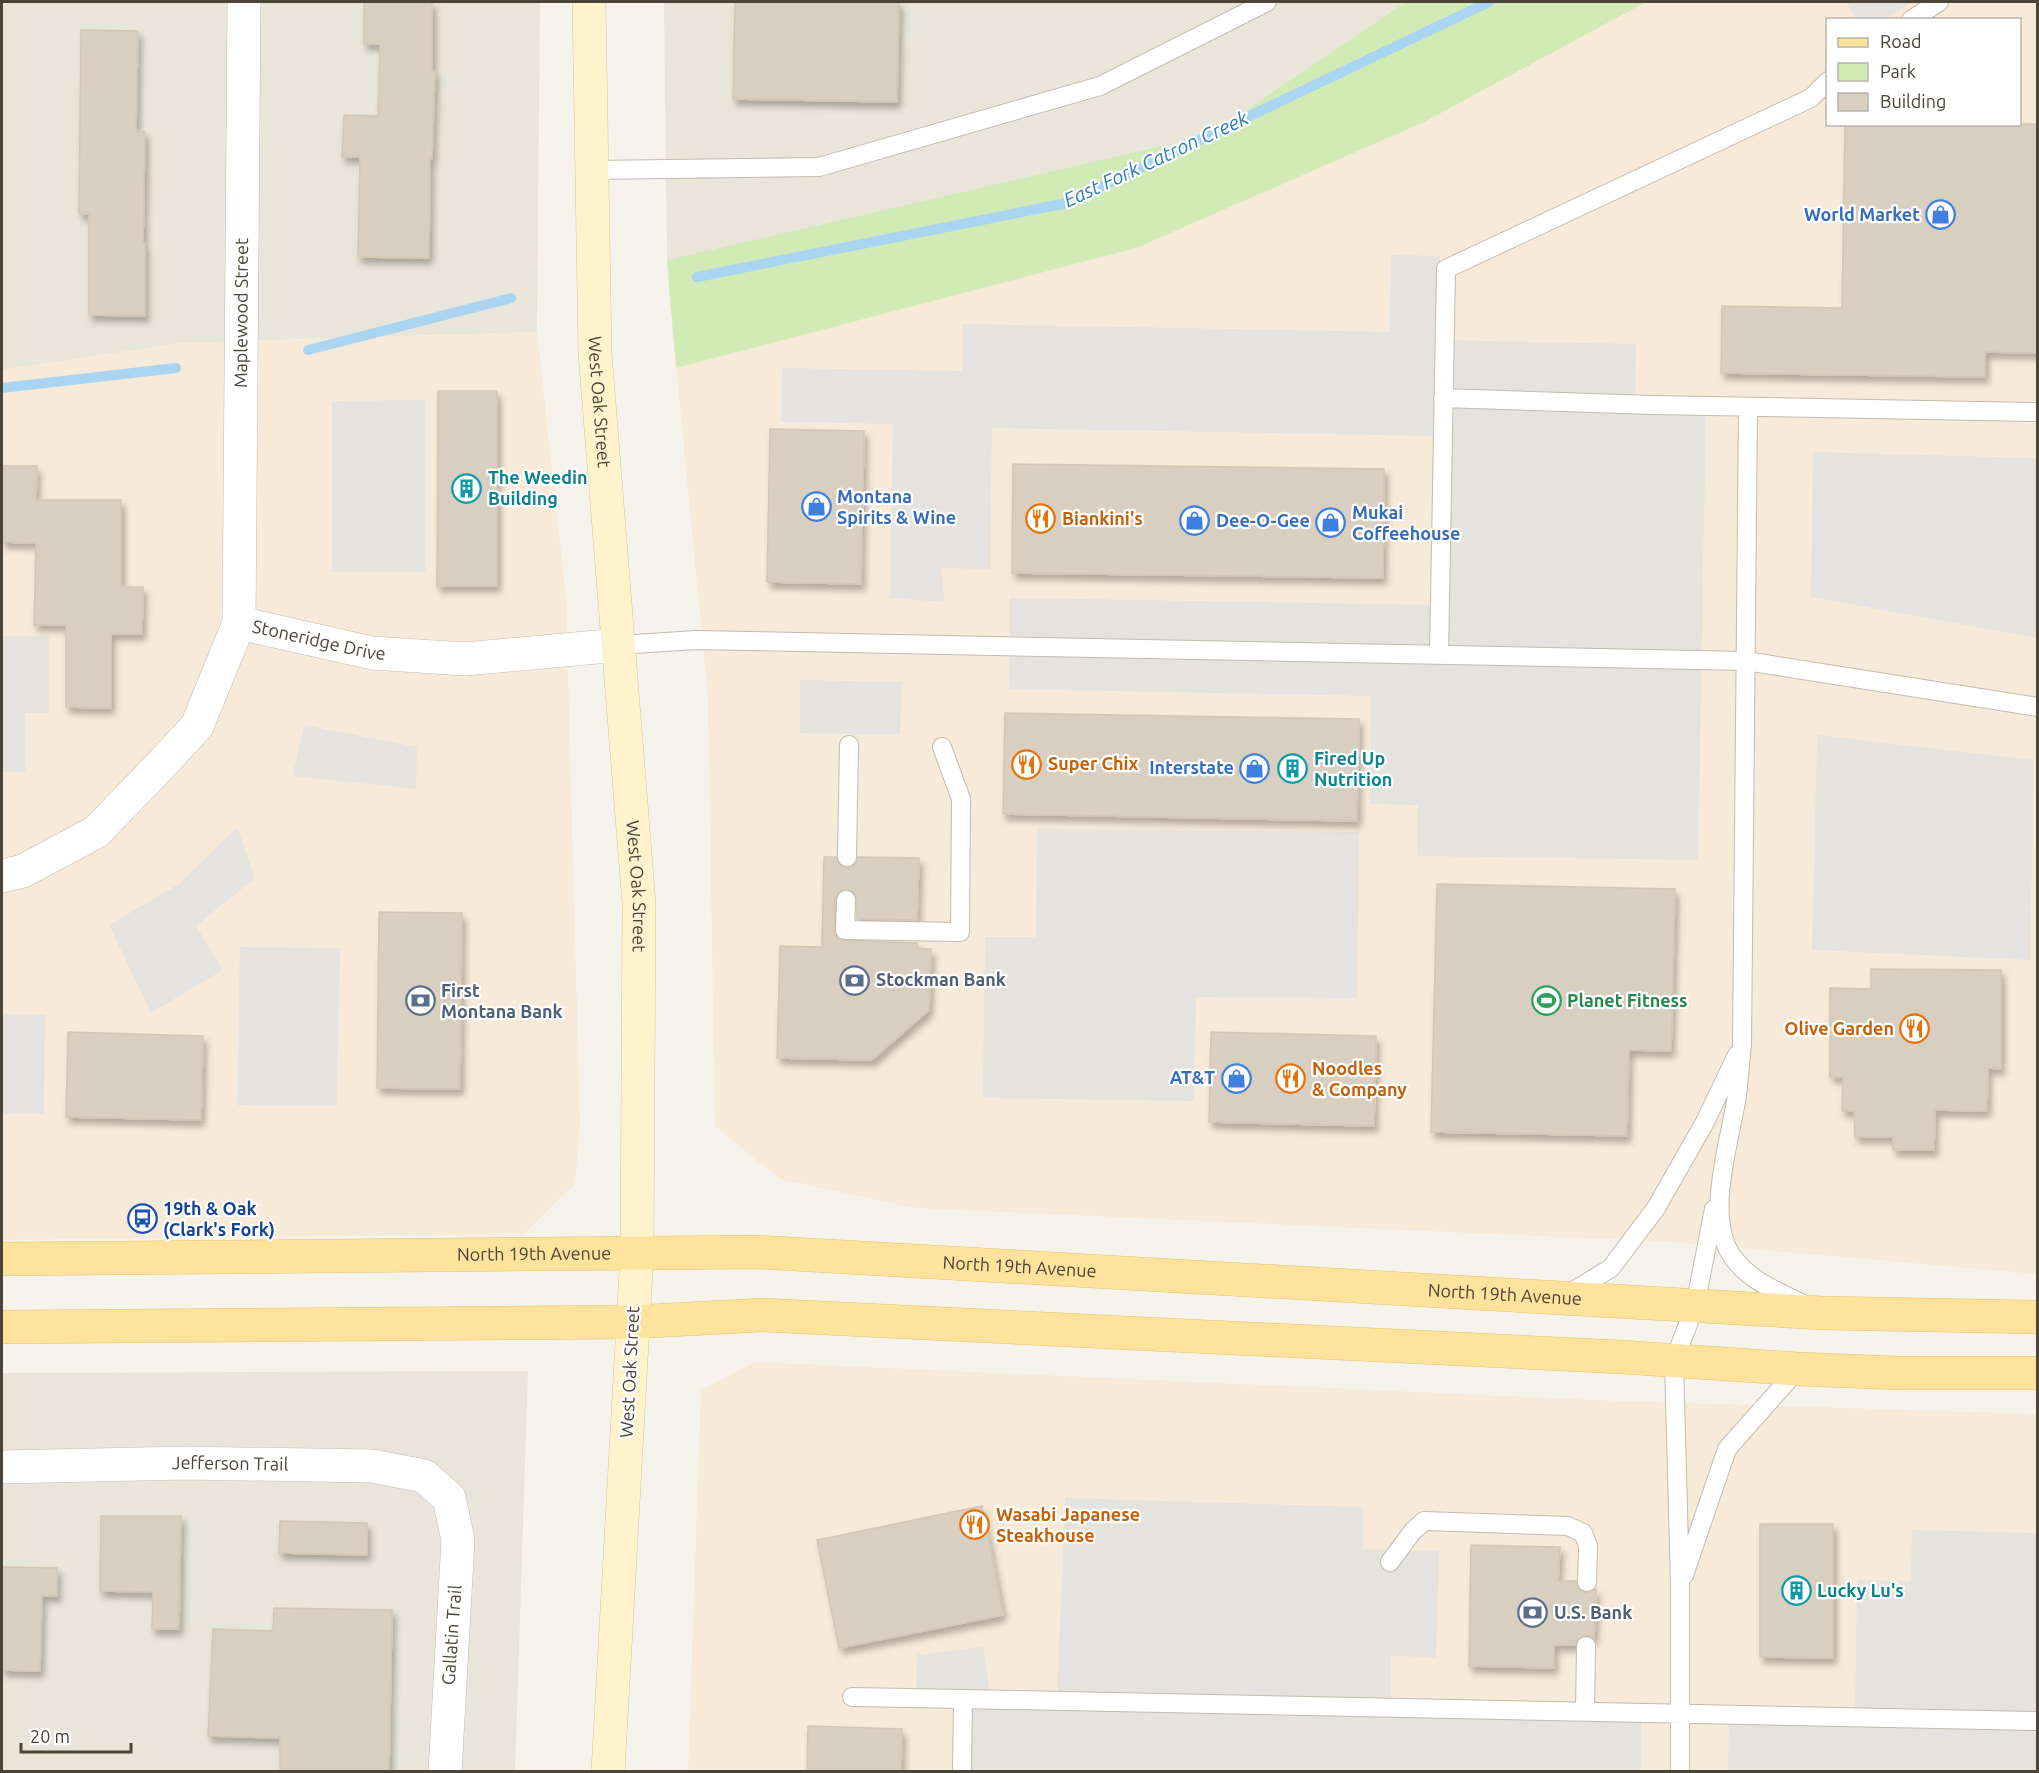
<svg xmlns="http://www.w3.org/2000/svg" width="2039" height="1773" font-family="Ubuntu,sans-serif">
<style>
.residential{fill:#eae5da}
.commercial{fill:#f7ead8;fill-rule:evenodd}
.green{fill:#d2eab5}
.parking{fill:#e5e3e0}
.lines{fill:none;stroke-linecap:round;stroke-linejoin:round}
.stream{stroke:#a9d4f2;stroke-width:10}
.building{fill:#d8cfc1;stroke:#d3c7b4;stroke-width:1.5;filter:url(#shadow)}
.service-casing{stroke:#c2bbae;stroke-width:20}
.minor-casing{stroke:#c2bbae;stroke-width:34}
.secondary-casing{stroke:#d6c79b;stroke-width:34}
.primary-casing{stroke:#e6c16a;stroke-width:34}
.service{stroke:#fff;stroke-width:18}
.minor{stroke:#fff;stroke-width:33}
.secondary{stroke:#fff3cd;stroke-width:33}
.primary{stroke:#ffe39c;stroke-width:33}
.labels{text-anchor:middle;stroke-width:4.5;stroke-linejoin:round;paint-order:stroke}
.shop-label{font-size:18px;font-weight:bold;fill:#366cbe;stroke:#fff;text-anchor:end}
.street-label{font-size:18px;fill:#4b4439;stroke:#fff}
.culture-label{font-size:18px;font-weight:bold;fill:#0d838f;stroke:#fff;text-anchor:start}
.food-label{font-size:18px;font-weight:bold;fill:#c56008;stroke:#fff;text-anchor:start}
.service-label{font-size:18px;font-weight:bold;fill:#4e5e75;stroke:#fff;text-anchor:start}
.leisure-label{font-size:18px;font-weight:bold;fill:#27864d;stroke:#fff;text-anchor:start}
.transit-label{font-size:18px;font-weight:bold;fill:#164399;stroke:#fff;text-anchor:start}
.water-label{font-size:20px;font-style:italic;fill:#2e7ab2;stroke:#fff}
</style>
<defs>
<filter id="shadow"><feDropShadow dx="3.5" dy="6" stdDeviation="3" flood-color="#0004"/></filter>
</defs>
<rect width="100%" height="100%" fill="#f6f3ec"/>
<path class="residential" d="M 2,2 L 540,2 L 537,332 L 182,343 L 2,370 Z
M 664,2 L 1405,2 L 1210,135 L 858,225 L 667,260 Z
M 528,1371 L 515,1771 L 2,1771 L 2,1373 Z"/>
<path class="commercial" d="M 1405,2 L 2037,2 L 2037,1274 L 1672,1242 L 915,1208 L 780,1179 L 715,1126 L 708,698 L 669,291 L 667,260 L 858,225 L 1210,135 ZM 1828,20 L 2020,20 L 2020,124 L 1828,124 Z
M 537,332 L 566,597 L 580,1124 L 575,1184 L 524,1234 L 2,1240 L 2,370 L 182,343 Z
M 755,1362 L 1593,1400 L 2037,1414 L 2037,1771 L 688,1772 L 701,1390 Z"/>
<path class="green" d="M 1405,2 L 1646,2 L 1424,122 L 1136,248 L 676,368 L 667,260 L 1210,135 Z"/>
<path class="parking" d="M 1846,2 L 1912,2 L 1883,20 L 1857,19 Z
M 1391,255 L 1440,256 L 1439,340 L 1636,344 L 1635,405 L 1706,406 L 1698,860 L 1417,856 L 1418,805 L 1370,804 L 1371,696 L 1009,689 L 1010,598 L 1430,605 L 1433,436 L 992,428 L 990,569 L 941,568 L 945,602 L 890,598 L 893,424 L 781,422 L 782,368 L 962,371 L 963,324 L 1389,332 Z
M 425,400 L 425,572 L 332,572 L 332,401 Z
M 1813,452 L 2037,458 L 2037,638 L 1811,597 Z
M 2,636 L 49,636 L 49,713 L 25,713 L 25,772 L 2,772 Z
M 800,680 L 902,682 L 900,735 L 800,733 Z
M 304,725 L 417,747 L 416,789 L 293,776 Z
M 1817,735 L 2034,760 L 2030,960 L 1812,950 Z
M 237,827 L 255,878 L 196,926 L 223,970 L 151,1013 L 109,925 L 179,884 Z
M 1037,829 L 1359,832 L 1357,998 L 1196,997 L 1194,1101 L 983,1098 L 985,937 L 1036,937 Z
M 240,947 L 340,948 L 337,1106 L 237,1105 Z
M 2,1014 L 45,1015 L 44,1114 L 2,1114 Z
M 1065,1498 L 1363,1507 L 1363,1549 L 1439,1551 L 1436,1657 L 1391,1656 L 1391,1708 L 1641,1713 L 1641,1771 L 962,1771 L 963,1699 L 916,1698 L 917,1655 L 983,1647 L 991,1699 L 1057,1700 Z
M 1912,1530 L 2037,1533 L 2037,1771 L 1728,1772 L 1729,1714 L 1855,1717 L 1857,1580 L 1911,1581 Z"/>
<g class="lines">
<path class="stream" d="M 697,277 L 1067,203 L 1489,2
M 308,350 L 511,298
M 2,388 L 176,368"/>
</g>
<path class="building" d="M 364,2 L 432,2 L 432,71 L 435,71 L 432,159 L 430,159 L 429,258 L 358,257 L 360,157 L 342,157 L 344,115 L 378,116 L 380,44 L 364,44 Z
M 735,2 L 899,2 L 897,102 L 733,99 Z
M 81,30 L 138,31 L 136,131 L 145,132 L 143,244 L 145,244 L 145,316 L 89,315 L 89,214 L 79,214 Z
M 1845,124 L 2037,124 L 2037,353 L 1985,352 L 1985,377 L 1721,373 L 1722,306 L 1842,308 Z
M 438,391 L 497,391 L 497,586 L 437,586 Z
M 770,429 L 864,431 L 861,584 L 767,582 Z
M 1013,464 L 1384,469 L 1383,578 L 1012,573 Z
M 2,466 L 37,466 L 36,500 L 121,500 L 121,587 L 143,587 L 142,634 L 111,634 L 111,708 L 66,707 L 66,625 L 34,625 L 36,543 L 2,542 Z
M 1005,713 L 1359,719 L 1357,821 L 1003,814 Z
M 824,857 L 836,857 L 841,866 L 847,868 L 856,863 L 858,857 L 919,858 L 917,920 L 857,919 L 857,900 L 852,891 L 841,890 L 837,894 L 835,899 L 834,930 L 835,936 L 840,940 L 917,943 L 917,949 L 931,949 L 929,1010 L 872,1060 L 777,1058 L 780,946 L 822,947 Z
M 1437,884 L 1675,889 L 1671,1051 L 1629,1050 L 1627,1136 L 1431,1132 Z
M 379,912 L 462,913 L 460,1089 L 377,1088 Z
M 1871,969 L 2001,970 L 2001,1069 L 1988,1068 L 1987,1111 L 1935,1110 L 1934,1150 L 1893,1150 L 1893,1137 L 1855,1137 L 1854,1111 L 1842,1111 L 1843,1077 L 1830,1077 L 1830,988 L 1871,989 Z
M 68,1032 L 203,1036 L 201,1120 L 66,1117 Z
M 1211,1032 L 1376,1036 L 1374,1126 L 1209,1122 Z
M 982,1506 L 1003,1615 L 839,1648 L 817,1540 Z
M 101,1516 L 181,1516 L 179,1629 L 152,1629 L 153,1592 L 100,1591 Z
M 280,1521 L 367,1523 L 367,1555 L 279,1553 Z
M 1760,1524 L 1833,1524 L 1833,1658 L 1760,1657 Z
M 1471,1545 L 1560,1547 L 1558,1581 L 1576,1581 L 1577,1588 L 1586,1593 L 1596,1589 L 1594,1639 L 1586,1635 L 1577,1640 L 1575,1645 L 1554,1645 L 1554,1668 L 1469,1666 Z
M 2,1567 L 57,1568 L 57,1596 L 42,1596 L 40,1671 L 2,1670 Z
M 274,1608 L 392,1610 L 389,1772 L 280,1772 L 280,1738 L 208,1736 L 213,1629 L 273,1631 Z
M 808,1726 L 902,1729 L 901,1772 L 807,1772 Z"/>
<g class="lines">
<defs>
<path id="service" d="M 1911,20 L 1939,2
M 592,170 L 819,167 L 1100,86 L 1267,2
M 1443,398 L 1652,405 L 2038,412
M 1748,407 L 1742,1045 C 1740,1062 1739,1079 1737,1095 C 1731,1139 1704,1216 1732,1256 C 1749,1281 1777,1291 1803,1304
M 619,645 L 696,640 L 1746,661 L 2038,707
M 1439,655 L 1446,269 L 1811,98 L 1828,81
M 847,857 L 849,745
M 846,900 L 845,930 L 960,932 L 961,799 L 942,747
M 1565,1296 L 1611,1268 L 1656,1208 L 1705,1122 L 1737,1055
M 1390,1562 L 1413,1531 L 1424,1521 L 1568,1526 L 1583,1533 L 1588,1546 L 1587,1582
M 1684,1575 L 1727,1449 L 1798,1369
M 852,1697 L 963,1699
M 1585,1711 L 1586,1646
M 962,1772 L 963,1699 L 2038,1721
M 1680,1772 L 1680,1585 L 1674,1361 L 1695,1306 L 1714,1209"/>
<g id="minor">
<path id="s1" d="M 239,623 L 244,2"/>
<path id="s2" d="M 2,876 L 23,871 L 96,832 L 159,767 L 197,726 L 239,623 L 372,653 L 465,659 L 619,645"/>
<path id="s3" d="M 2,1467 L 186,1463 L 372,1466 L 424,1476 L 449,1498 L 458,1540 L 445,1772"/>
</g>
<g id="secondary">
<path id="s4" d="M 589,2 L 595,353 L 639,904 L 637,1253 L 608,1772"/>
</g>
<g id="primary">
<path id="s5" d="M 2,1259 L 758,1252 L 1823,1313 L 2038,1317"/>
<path d="M 2,1327 L 632,1322 L 762,1315 L 1622,1357 L 1798,1369 L 1899,1373 L 2038,1373"/>
</g>
</defs>
<use href="#service" class="service-casing"/>
<use href="#minor" class="minor-casing"/>
<use href="#secondary" class="secondary-casing"/>
<use href="#primary" class="primary-casing"/>
<use href="#service" class="service"/>
<use href="#minor" class="minor"/>
<use href="#secondary" class="secondary"/>
<use href="#primary" class="primary"/>
</g>
<defs>
<symbol id="shop-ring" viewBox="-11 -11 22 22"><circle r="9.5" fill="#fff" stroke="#3f7fe0" stroke-width="1.5"/><path d="M-5-2.5h2.3a2.7 3.5 0 0 1 5.4 0H5L5.5 6h-11ZM-1.5-2.5h3a1.5 2.3 0 0 0-3 0Z" fill="#3f7fe0"/></symbol>
<symbol id="building-ring" viewBox="-11 -11 22 22"><circle r="9.5" fill="#fff" stroke="#0f9aa8" stroke-width="1.5"/><path d="M-4-6H4V6H1V3H-1V6H-4ZM-2.5-4.3h1.7v1.8h-1.7ZM.8-4.3h1.7v1.8H.8ZM-2.5-1h1.7V.8h-1.7ZM.8-1h1.7V.8H.8Z" fill="#0f9aa8"/></symbol>
<symbol id="restaurant-ring" viewBox="-11 -11 22 22"><circle r="9.5" fill="#fff" stroke="#e8710a" stroke-width="1.5"/><path d="M-5-6h1v4h1v-4h1v4h1v-4h1v5L-1.5 .5V6h-2V.5L-5-1ZM5-6V6H3V1.5H1.5Q1.5-4 5-6Z" fill="#e8710a"/></symbol>
<symbol id="bank-ring" viewBox="-11 -11 22 22"><circle r="9.5" fill="#fff" stroke="#5c6f8a" stroke-width="1.5"/><path d="M-6-4H6V4H-6ZM0-2.3a2.3 2.3 0 1 0 0 4.6a2.3 2.3 0 1 0 0-4.6Z" fill="#5c6f8a"/></symbol>
<symbol id="stadium-ring" viewBox="-11 -11 22 22"><circle r="9.5" fill="#fff" stroke="#2e9e5b" stroke-width="1.5"/><path d="M0-5a6.5 5 0 1 0 0 10a6.5 5 0 1 0 0-10ZM-3.5-1.8h7v3.6h-7Z" fill="#2e9e5b"/></symbol>
<symbol id="bus-ring" viewBox="-11 -11 22 22"><circle r="9.5" fill="#fff" stroke="#1a4fb4" stroke-width="1.5"/><path d="M-5-6H5V4H4V6H2V4H-2V6H-4V4H-5ZM-3.5-4V0h7V-4ZM-3.5 1.2v1.5H-2V1.2ZM2 1.2v1.5H3.5V1.2Z" fill="#1a4fb4"/></symbol>
</defs>
<g fill-rule="evenodd">
<use href="#shop-ring" x="1924" y="198" width="33" height="33"/>
<use href="#building-ring" x="450" y="472" width="33" height="33"/>
<use href="#shop-ring" x="800" y="490" width="33" height="33"/>
<use href="#restaurant-ring" x="1024" y="502" width="33" height="33"/>
<use href="#shop-ring" x="1178" y="504" width="33" height="33"/>
<use href="#shop-ring" x="1314" y="506" width="33" height="33"/>
<use href="#restaurant-ring" x="1010" y="748" width="33" height="33"/>
<use href="#shop-ring" x="1238" y="752" width="33" height="33"/>
<use href="#building-ring" x="1276" y="752" width="33" height="33"/>
<use href="#bank-ring" x="838" y="964" width="33" height="33"/>
<use href="#bank-ring" x="404" y="984" width="33" height="33"/>
<use href="#stadium-ring" x="1530" y="984" width="33" height="33"/>
<use href="#restaurant-ring" x="1898" y="1012" width="33" height="33"/>
<use href="#shop-ring" x="1220" y="1062" width="33" height="33"/>
<use href="#restaurant-ring" x="1274" y="1062" width="33" height="33"/>
<use href="#bus-ring" x="126" y="1202" width="33" height="33"/>
<use href="#restaurant-ring" x="958" y="1508" width="33" height="33"/>
<use href="#building-ring" x="1780" y="1574" width="33" height="33"/>
<use href="#bank-ring" x="1516" y="1596" width="33" height="33"/>
</g>
<g class="labels">
<g class="shop-label">
<text x="1920" y="221">World Market</text>
<text x="837" y="503" text-anchor="start">Montana<tspan x="837" dy="21">Spirits &amp; Wine</tspan></text>
<text x="1352" y="519" text-anchor="start">Mukai<tspan x="1352" dy="21">Coffeehouse</tspan></text>
<text x="1216" y="527" text-anchor="start">Dee-O-Gee</text>
<text x="1234" y="774">Interstate</text>
<text x="1215" y="1084">AT&amp;T</text>
</g>
<g class="street-label">
<text dy="6" stroke="none"><textPath href="#s1" startOffset="310">Maplewood Street</textPath></text>
<text dy="6" stroke="none"><textPath href="#s4" startOffset="400">West Oak Street</textPath></text>
<text dy="6" stroke="none"><textPath href="#s2" startOffset="444">Stoneridge Drive</textPath></text>
<text dy="6" stroke="none"><textPath href="#s4" startOffset="886">West Oak Street</textPath></text>
<text dy="6" stroke="none"><textPath href="#s5" startOffset="532">North 19th Avenue</textPath></text>
<text dy="6" stroke="none"><textPath href="#s5" startOffset="1018">North 19th Avenue</textPath></text>
<text dy="6" stroke="none"><textPath href="#s5" startOffset="1504">North 19th Avenue</textPath></text>
<text transform="translate(630 1372) rotate(-87)" y="6">West Oak Street</text>
<text dy="6" stroke="none"><textPath href="#s3" startOffset="228">Jefferson Trail</textPath></text>
<text transform="translate(452 1635) rotate(-86)" y="6">Gallatin Trail</text>
</g>
<g class="culture-label">
<text x="488" y="484">The Weedin<tspan x="488" dy="21">Building</tspan></text>
<text x="1314" y="765">Fired Up<tspan x="1314" dy="21">Nutrition</tspan></text>
<text x="1817" y="1597">Lucky Lu's</text>
</g>
<g class="food-label">
<text x="1062" y="525">Biankini's</text>
<text x="1048" y="770">Super Chix</text>
<text x="1894" y="1035" text-anchor="end">Olive Garden</text>
<text x="1312" y="1075">Noodles<tspan x="1312" dy="21">&amp; Company</tspan></text>
<text x="996" y="1521">Wasabi Japanese<tspan x="996" dy="21">Steakhouse</tspan></text>
</g>
<g class="service-label">
<text x="876" y="986">Stockman Bank</text>
<text x="441" y="997">First<tspan x="441" dy="21">Montana Bank</tspan></text>
<text x="1554" y="1619">U.S. Bank</text>
</g>
<g class="leisure-label">
<text x="1567" y="1007">Planet Fitness</text>
</g>
<g class="transit-label">
<text x="163" y="1215">19th &amp; Oak<tspan x="163" dy="21">(Clark's Fork)</tspan></text>
</g>
<g class="water-label">
<text transform="translate(1156 159) rotate(-25)" y="7">East Fork Catron Creek</text>
</g>
</g>
<rect width="2039" height="1773" fill="none" stroke="#4b4439" stroke-width="6"/>
<rect x="1826" y="18" width="195" height="108" fill="#ffffff" stroke="#b7b4b0" stroke-width="1.5"/>
<rect x="1838" y="38" width="30" height="9" fill="#ffe39c" stroke="#b7b4b0" stroke-width="1.5"/>
<text x="1880" y="48" font-size="18" fill="#4b4439">Road</text>
<rect x="1838" y="63" width="30" height="18" fill="#d2eab5" stroke="#b7b4b0" stroke-width="1.5"/>
<text x="1880" y="78" font-size="18" fill="#4b4439">Park</text>
<rect x="1838" y="93" width="30" height="18" fill="#d8cfc1" stroke="#b7b4b0" stroke-width="1.5"/>
<text x="1880" y="108" font-size="18" fill="#4b4439">Building</text>
<path d="M21 1743v9h110v-9" fill="none" stroke="#4b4439" stroke-width="3"/>
<text x="30" y="1743" font-size="18" fill="#4b4439" stroke="#ffffff" stroke-width="4.5" paint-order="stroke">20 m</text>
</svg>
